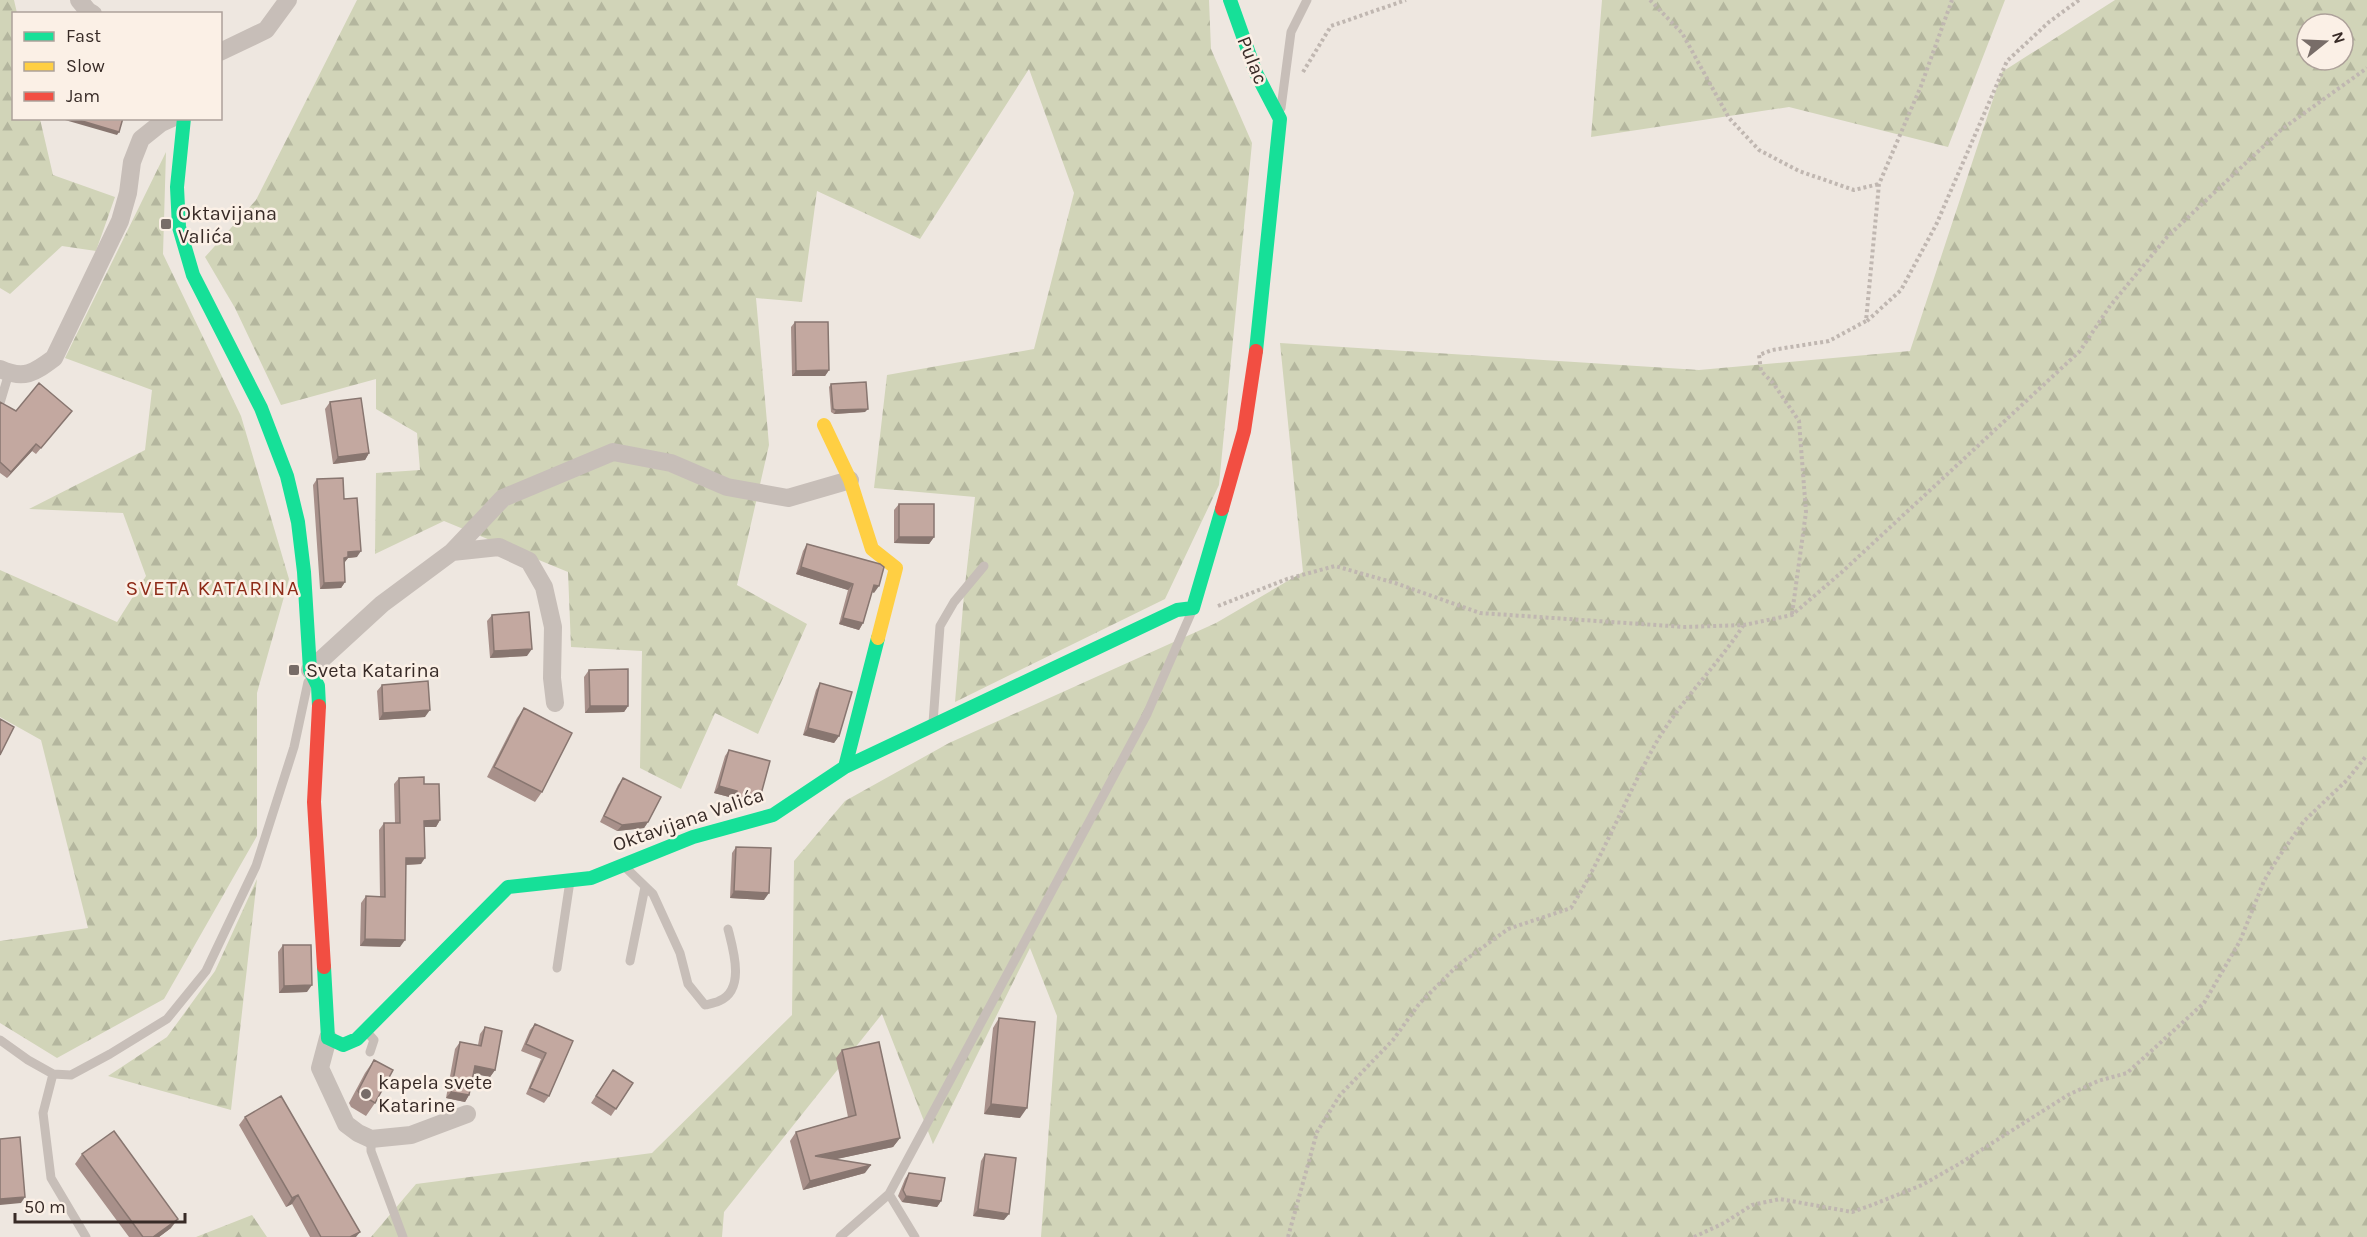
<svg xmlns="http://www.w3.org/2000/svg" width="2367" height="1237" font-family="Karla,sans-serif">
<style>
.forest{fill:url(#forest-firs);fill-rule:evenodd}
.lines{fill:none;stroke-linecap:round;stroke-linejoin:round}
.path{stroke:#c0b7b1;stroke-width:4;stroke-dasharray:3 3;stroke-linecap:butt}
.lane{stroke:#c7beb8;stroke-width:9}
.street{stroke:#c7beb8;stroke-width:18}
.fast{stroke:#16e098;stroke-width:14}
.slow{stroke:#ffcf43;stroke-width:14}
.jam{stroke:#f24e42;stroke-width:14}
.wall{fill:#a8908a}
.shaded-wall{fill:#887670}
.building{fill:#c3a8a0;stroke:#887670;stroke-width:1.5}
.poi-dot{fill:#786d68;stroke:#fbf0e6;stroke-width:2}
.labels{text-anchor:middle;stroke-width:5;stroke-linejoin:round;paint-order:stroke}
.street-label{font-size:20px;fill:#382b27;stroke:#fbf0e6}
.poi-label{font-size:20px;fill:#382b27;stroke:#fbf0e6;text-anchor:start}
.neighbourhood-label{font-size:21px;letter-spacing:1.5px;fill:#8e2b18;stroke:#fbf0e6}
</style>
<defs>
<pattern id="forest-firs" width="22" height="20" patternUnits="userSpaceOnUse" patternTransform="scale(1.5)"><rect width="22" height="20" fill="#d1d4b8"/><path d="M5 1l3.5 6h-7zM16 11l3.5 6h-7z" fill="#b4b69e"/></pattern>
</defs>
<rect width="100%" height="100%" fill="#eee7e0"/>
<path class="forest" d="M 0,0 L 14,0 L 17,13 L 14,14 L 14,118 L 40,119 L 53,175 L 115,197 L 96,251 L 62,246 L 10,294 L 0,288 Z
M 357,0 L 1209,0 L 1211,49 L 1252,143 L 1219,485 L 1165,599 L 955,702 L 964,594 L 975,497 L 874,488 L 887,375 L 1034,349 L 1074,193 L 1029,69 L 920,239 L 817,191 L 802,302 L 756,298 L 769,445 L 737,585 L 807,624 L 758,734 L 715,713 L 681,789 L 640,768 L 642,651 L 571,647 L 568,572 L 444,521 L 375,554 L 376,473 L 420,470 L 417,433 L 376,409 L 376,379 L 281,405 L 235,308 L 205,257 L 256,200 Z
M 1602,0 L 2005,0 L 1948,147 L 1789,107 L 1591,137 Z
M 2115,0 L 2367,0 L 2367,1237 L 1041,1237 L 1057,1016 L 1030,948 L 933,1144 L 882,1014 L 724,1212 L 722,1237 L 371,1237 L 416,1184 L 652,1153 L 792,1015 L 794,861 L 845,801 L 949,743 L 1216,623 L 1303,572 L 1280,343 L 1699,370 L 1910,351 L 2002,72 ZM 2307,24 L 2343,24 L 2343,60 L 2307,60 Z
M 166,152 L 163,254 L 241,416 L 289,579 L 257,693 L 257,836 L 164,999 L 57,1058 L 0,1023 L 0,941 L 88,928 L 41,740 L 0,717 L 0,570 L 117,622 L 146,576 L 123,513 L 29,509 L 145,450 L 152,390 L 65,358 Z
M 257,879 L 231,1110 L 108,1076 L 167,1037 L 215,971 Z
M 252,1215 L 267,1237 L 196,1237 Z"/>
<g class="lines">
<path class="path" d="M 1650,0 L 1682,33 L 1729,118 L 1759,150 L 1799,171 L 1854,190 L 1879,184
M 1303,72 L 1331,26 L 1406,0
M 1867,321 L 1901,290 L 1936,225 L 2007,61 L 2049,22 L 2079,0
M 1218,606 L 1287,579 L 1335,566 L 1395,583 L 1480,613 L 1685,627 L 1744,625 L 1792,615 L 1842,572 L 2080,351 L 2110,306 L 2167,237 L 2282,129 L 2367,68
M 1792,614 L 1806,512 L 1799,421 L 1773,383 L 1761,371 L 1759,355 L 1772,350 L 1829,341 L 1866,321 L 1879,184 L 1921,86 L 1952,0
M 1288,1237 L 1317,1132 L 1340,1095 L 1393,1040 L 1419,1004 L 1457,966 L 1508,929 L 1571,908 C 1602,858 1623,804 1651,752 C 1675,706 1715,669 1743,626
M 1694,1237 L 1724,1223 L 1752,1205 L 1780,1199 L 1852,1212 L 1872,1205 L 1922,1185 L 1959,1164 L 2068,1095 L 2098,1081 L 2127,1073 L 2204,1003 L 2240,941 L 2264,881 L 2278,858 L 2304,821 L 2347,780 L 2367,755"/>
<path class="lane" d="M 1281,108 L 1291,32 L 1307,0
M 0,403 L 9,373
M 933,723 L 940,626 L 954,602 L 984,566
M 625,867 L 653,894 L 680,953 L 688,984 L 705,1005 C 709,1004 715,1003 719,1001 C 746,990 733,949 728,929
M 630,961 L 645,887
M 557,968 L 570,881
M 367,1032 L 374,1040 L 370,1052
M 0,1040 L 28,1060 L 53,1074 L 71,1075 L 110,1054 L 167,1019 L 206,971 L 256,866 L 294,747 L 308,682
M 53,1074 L 43,1113 L 51,1178 L 86,1237
M 371,1139 L 371,1151 L 403,1237
M 889,1194 L 915,1237
M 840,1237 L 889,1194 L 1147,714 L 1192,611"/>
<path class="street" d="M 79,0 L 88,11 L 93,14
M 220,52 L 266,30 L 288,0
M 0,369 C 24,380 34,373 54,358 L 120,221 L 128,193 L 132,162 L 141,139 L 161,123 L 172,118
M 452,552 L 503,498 L 613,452 L 671,463 L 727,487 L 788,498 L 850,480
M 310,670 L 382,604 L 452,552 L 499,547 L 529,561 L 544,587 L 553,627 L 552,678 L 555,703
M 328,1038 L 320,1068 L 346,1124 L 358,1133 L 371,1139 L 411,1135 L 467,1114"/>
<path class="fast" d="M 1230,0 L 1256,73 L 1280,119 L 1256,351
M 184,118 L 177,187 L 179,227 L 193,275 L 261,408 L 287,476 L 298,522 L 304,572 L 310,670 L 318,686 L 319,706
M 845,767 L 1177,610 L 1193,608 L 1222,509
M 324,967 L 328,1038 L 343,1045 L 357,1039 L 508,887 L 591,878 L 693,837 L 773,815 L 845,767 L 878,638"/>
<path class="slow" d="M 824,425 L 850,480 L 872,549 L 896,568 L 878,638"/>
<path class="jam" d="M 1222,509 L 1244,431 L 1256,351
M 319,706 L 314,802 L 324,967"/>
</g>
<path class="wall" d="M 795,322 L 829,370 L 825,376 L 792,376 L 791,327 Z
M 831,384 L 865,412 L 834,414 L 831,412 L 829,387 Z
M 0,402 L 16,411 L 72,411 L 36,454 L 32,451 L 7,478 L 0,473 Z
M 330,402 L 369,453 L 365,460 L 333,464 L 325,409 Z
M 317,479 L 344,499 L 357,557 L 348,558 L 344,563 L 345,582 L 341,588 L 320,589 L 313,485 Z
M 899,504 L 934,537 L 929,544 L 894,543 L 894,510 Z
M 807,544 L 874,593 L 872,592 L 863,623 L 859,630 L 839,624 L 848,590 L 796,574 L 803,551 Z
M 492,615 L 527,656 L 490,658 L 487,621 Z
M 589,670 L 628,706 L 624,712 L 585,713 L 584,677 Z
M 820,683 L 839,736 L 834,743 L 803,735 L 816,690 Z
M 382,685 L 425,717 L 379,720 L 377,691 Z
M 524,708 L 542,792 L 535,802 L 487,777 L 517,718 Z
M 729,750 L 755,804 L 729,812 L 733,798 L 714,793 L 725,756 Z
M 399,778 L 424,784 L 440,820 L 436,827 L 424,827 L 421,864 L 406,865 L 400,947 L 360,946 L 361,903 L 366,896 L 380,897 L 379,830 L 384,823 L 395,823 L 394,784 Z
M 623,778 L 648,822 L 644,828 L 617,831 L 600,822 L 618,785 Z
M 736,847 L 764,900 L 730,898 L 732,853 Z
M 283,945 L 307,992 L 279,993 L 278,952 Z
M 999,1018 L 1020,1118 L 984,1114 L 993,1028 Z
M 535,1024 L 573,1041 L 549,1096 L 544,1103 L 526,1094 L 541,1059 L 521,1051 L 530,1030 Z
M 485,1027 L 495,1070 L 490,1077 L 473,1073 L 469,1095 L 465,1102 L 446,1098 L 455,1049 L 460,1042 L 478,1045 L 480,1034 Z
M 842,1050 L 900,1138 L 893,1147 L 836,1159 L 865,1173 L 803,1190 L 790,1141 L 796,1132 L 848,1117 L 836,1058 Z
M 374,1060 L 375,1103 L 366,1116 L 351,1107 L 349,1103 L 365,1073 Z
M 613,1070 L 633,1083 L 611,1116 L 591,1103 Z
M 245,1117 L 356,1237 L 310,1237 L 292,1204 L 286,1207 L 239,1125 Z
M 82,1154 L 171,1228 L 159,1237 L 129,1237 L 75,1164 Z
M 985,1154 L 1004,1220 L 973,1216 L 981,1161 Z
M 909,1173 L 941,1201 L 937,1207 L 902,1202 L 898,1196 L 905,1179 Z"/>
<path class="shaded-wall" d="M 58,118 L 72,118 L 119,132 L 117,135 Z
M 829,370 L 825,376 L 792,376 L 796,371 Z
M 868,409 L 865,412 L 834,414 L 836,410 Z
M 36,444 L 32,451 L 7,478 L 11,472 Z
M 369,453 L 365,460 L 333,464 L 338,457 Z
M 899,537 L 934,537 L 929,544 L 894,543 Z
M 361,551 L 357,557 L 348,558 L 344,563 L 339,564 L 348,552 Z
M 801,567 L 853,584 L 848,590 L 796,574 Z
M 345,582 L 341,588 L 320,589 L 324,583 Z
M 874,585 L 879,586 L 874,593 L 870,591 Z
M 843,618 L 863,623 L 859,630 L 839,624 Z
M 532,649 L 527,656 L 490,658 L 494,651 Z
M 590,706 L 628,706 L 624,712 L 585,713 Z
M 430,710 L 425,717 L 379,720 L 383,713 Z
M 808,728 L 839,736 L 834,743 L 803,735 Z
M 719,786 L 737,791 L 733,798 L 714,793 Z
M 760,798 L 755,804 L 729,812 L 734,805 Z
M 440,820 L 436,827 L 419,827 L 424,821 Z
M 648,822 L 644,828 L 617,831 L 622,825 Z
M 406,858 L 425,858 L 421,864 L 402,865 Z
M 734,891 L 769,893 L 764,900 L 730,898 Z
M 365,939 L 405,940 L 400,947 L 360,946 Z
M 312,985 L 307,992 L 279,993 L 284,986 Z
M 475,1066 L 495,1070 L 490,1077 L 470,1073 Z
M 451,1092 L 469,1095 L 465,1102 L 446,1098 Z
M 991,1104 L 1027,1108 L 1020,1118 L 984,1114 Z
M 900,1138 L 893,1147 L 809,1165 L 815,1156 Z
M 871,1165 L 865,1173 L 803,1190 L 810,1181 Z
M 298,1195 L 292,1204 L 286,1207 L 292,1198 Z
M 906,1196 L 941,1201 L 937,1207 L 902,1202 Z
M 25,1197 L 21,1203 L 0,1205 L 0,1199 Z
M 978,1209 L 1009,1214 L 1004,1220 L 973,1216 Z
M 178,1219 L 171,1228 L 159,1237 L 153,1237 Z
M 360,1232 L 356,1237 L 350,1237 Z"/>
<path class="building" d="M 72,118 L 123,118 L 119,132 Z
M 795,322 L 828,322 L 829,370 L 796,371 Z
M 866,382 L 868,409 L 836,410 L 833,409 L 831,384 Z
M 39,383 L 72,411 L 41,448 L 36,444 L 11,472 L 0,462 L 0,402 L 16,411 Z
M 361,398 L 369,453 L 338,457 L 330,402 Z
M 343,478 L 344,499 L 357,498 L 361,551 L 348,552 L 348,557 L 344,558 L 345,582 L 324,583 L 317,479 Z
M 899,504 L 934,504 L 934,537 L 899,537 Z
M 807,544 L 880,564 L 884,567 L 879,586 L 874,585 L 863,623 L 843,618 L 853,584 L 801,567 Z
M 529,612 L 532,649 L 494,651 L 492,615 Z
M 628,669 L 628,706 L 590,706 L 589,670 Z
M 428,681 L 430,710 L 383,713 L 382,685 Z
M 820,683 L 852,692 L 839,736 L 808,728 Z
M 524,708 L 572,733 L 542,792 L 494,767 Z
M 0,719 L 14,727 L 0,755 Z
M 729,750 L 770,761 L 760,798 L 734,805 L 737,791 L 719,786 Z
M 424,777 L 424,784 L 439,784 L 440,820 L 424,821 L 425,858 L 406,858 L 405,940 L 365,939 L 366,896 L 385,897 L 384,823 L 400,823 L 399,778 Z
M 623,778 L 661,797 L 648,822 L 622,825 L 604,816 Z
M 736,847 L 771,848 L 769,893 L 734,891 Z
M 283,945 L 311,945 L 312,985 L 284,986 Z
M 999,1018 L 1035,1022 L 1027,1108 L 991,1104 Z
M 535,1024 L 573,1041 L 549,1096 L 530,1088 L 546,1053 L 526,1044 Z
M 485,1027 L 502,1031 L 495,1070 L 475,1066 L 469,1095 L 451,1092 L 460,1042 L 481,1046 Z
M 879,1042 L 900,1138 L 815,1156 L 871,1165 L 810,1181 L 796,1132 L 856,1115 L 842,1050 Z
M 374,1060 L 393,1070 L 375,1103 L 360,1094 L 358,1091 Z
M 613,1070 L 633,1083 L 616,1109 L 596,1096 Z
M 281,1096 L 360,1232 L 350,1237 L 321,1237 L 298,1195 L 292,1198 L 245,1117 Z
M 114,1131 L 178,1219 L 153,1237 L 143,1237 L 82,1154 Z
M 20,1137 L 25,1197 L 0,1199 L 0,1139 Z
M 985,1154 L 1016,1158 L 1009,1214 L 978,1209 Z
M 909,1173 L 945,1178 L 941,1201 L 906,1196 L 903,1190 Z"/>
<g class="poi-dot">
<rect x="160" y="218" width="12" height="12" rx="3"/>
<rect x="288" y="664" width="12" height="12" rx="3"/>
<circle cx="366" cy="1094" r="6"/>
</g>
<g class="labels">
<g class="street-label">
<text transform="translate(1253 60) rotate(68)" y="7">Pulac</text>
<text transform="translate(688 819) rotate(-19)" y="7">Oktavijana Valića</text>
</g>
<g class="poi-label">
<text x="178" y="220">Oktavijana<tspan x="178" dy="23">Valića</tspan></text>
<text x="306" y="677">Sveta Katarina</text>
<text x="378" y="1089">kapela svete<tspan x="378" dy="23">Katarine</tspan></text>
</g>
<g class="neighbourhood-label">
<text x="213" y="595">SVETA KATARINA</text>
</g>
</g>
<rect x="12" y="12" width="210" height="108" fill="#fbf0e6" stroke="#ada19a" stroke-width="1.5"/>
<rect x="24" y="32" width="30" height="9" fill="#16e098" stroke="#ada19a" stroke-width="1.5"/>
<text x="66" y="42" font-size="18" fill="#382b27">Fast</text>
<rect x="24" y="62" width="30" height="9" fill="#ffcf43" stroke="#ada19a" stroke-width="1.5"/>
<text x="66" y="72" font-size="18" fill="#382b27">Slow</text>
<rect x="24" y="92" width="30" height="9" fill="#f24e42" stroke="#ada19a" stroke-width="1.5"/>
<text x="66" y="102" font-size="18" fill="#382b27">Jam</text>
<g transform="translate(2325 42) rotate(72)"><circle r="28" fill="#fbf0e6" stroke="#ada19a" stroke-width="1.5"/>
<path d="M0-4.5L10 22L0 15L-10 22Z" fill="#786d68"/>
<text y="-9" font-size="16" font-weight="bold" text-anchor="middle" fill="#382b27">N</text>
</g>
<path d="M15 1213v9h170v-9" fill="none" stroke="#382b27" stroke-width="3"/>
<text x="24" y="1213" font-size="18" fill="#382b27" stroke="#fbf0e6" stroke-width="4.5" paint-order="stroke">50 m</text>
</svg>
